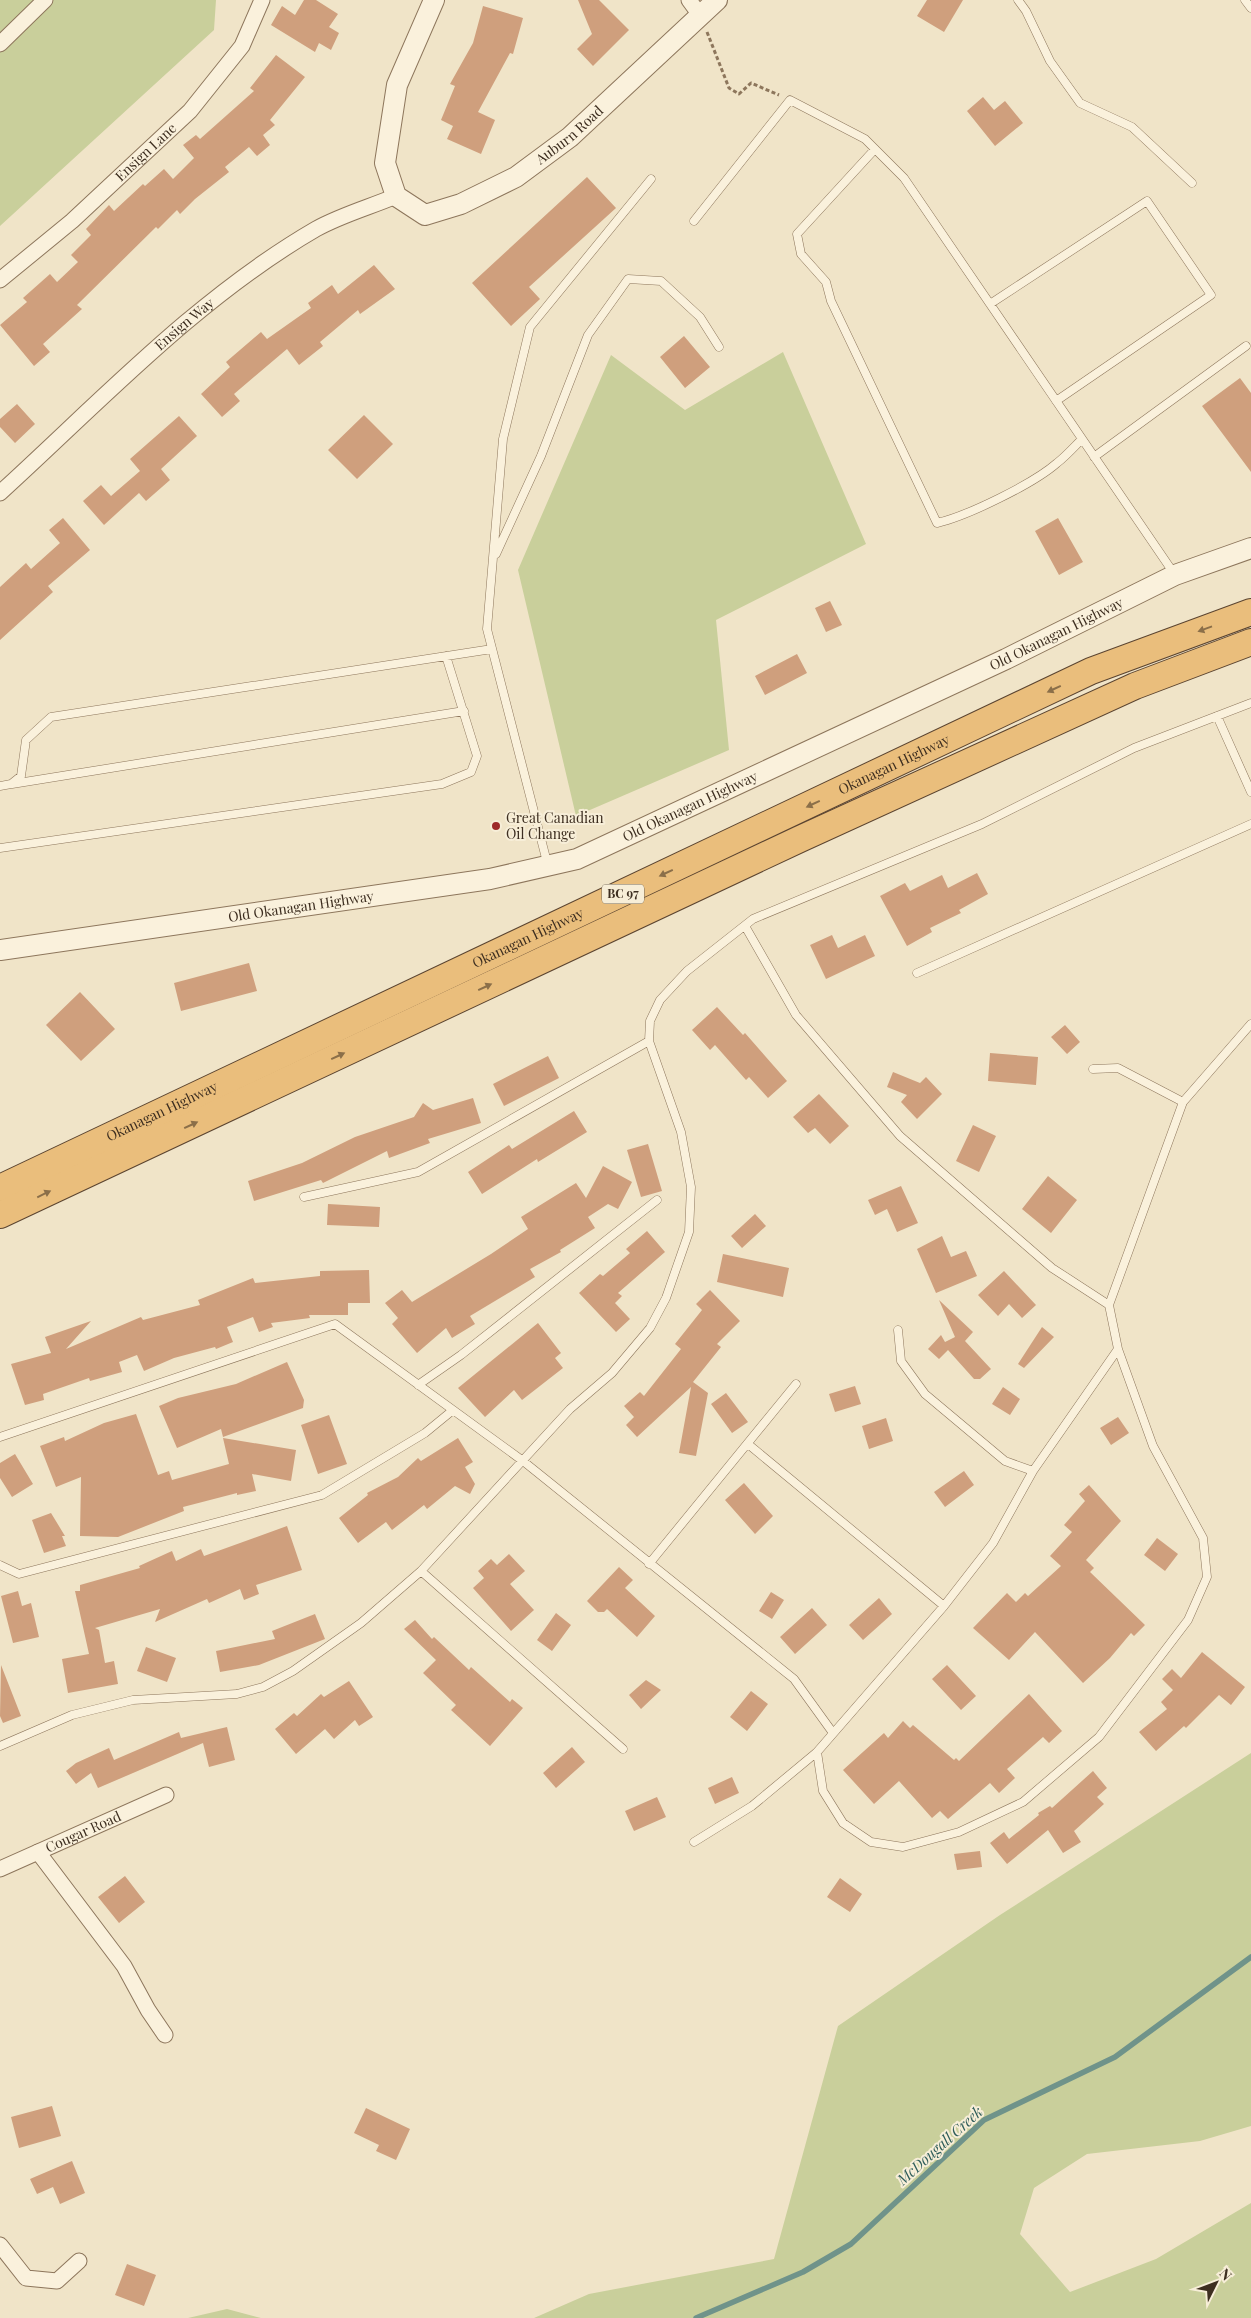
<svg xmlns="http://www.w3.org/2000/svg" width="1251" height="2318" font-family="'Playfair Display',serif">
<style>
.green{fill:#c9cf9b}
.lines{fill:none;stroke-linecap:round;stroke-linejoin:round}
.stream{stroke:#6f938a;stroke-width:5.5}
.building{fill:#cf9f7d}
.service-casing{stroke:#8d765c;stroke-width:9}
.minor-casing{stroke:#8d765c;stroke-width:17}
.tertiary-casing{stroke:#8d765c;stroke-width:22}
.trunk-casing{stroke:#5b4430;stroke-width:28}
.path{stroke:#8d765c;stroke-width:3;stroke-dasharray:4 2.5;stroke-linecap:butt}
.service{stroke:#faf1dc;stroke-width:8}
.minor{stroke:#faf1dc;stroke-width:15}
.tertiary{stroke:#faf1dc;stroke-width:20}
.trunk{stroke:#eabe7c;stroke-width:26}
.oneway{fill:#8b6f49}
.poi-dot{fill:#9e2a2b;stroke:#f7eed8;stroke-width:2}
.labels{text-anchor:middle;stroke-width:4;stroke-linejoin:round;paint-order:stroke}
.shield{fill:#f7eed8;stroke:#756857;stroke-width:1}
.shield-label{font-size:12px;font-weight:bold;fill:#3d2e20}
.street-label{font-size:14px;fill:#3d2e20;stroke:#f7eed8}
.poi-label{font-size:14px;fill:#3d2e20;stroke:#f7eed8;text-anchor:start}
.water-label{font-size:15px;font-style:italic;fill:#2f5d5a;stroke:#f7eed8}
</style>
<rect width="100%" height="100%" fill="#f0e4c8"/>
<path class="green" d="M 0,0 L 216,0 L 214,30 L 0,226 Z
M 783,352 L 866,544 L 716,620 L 729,750 L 576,816 L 518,570 L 611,355 L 685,410 Z
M 1251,1753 L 1251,2126 L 1200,2141 L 1087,2154 L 1034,2188 L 1020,2234 L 1070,2292 L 1156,2259 L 1251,2203 L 1251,2318 L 534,2318 L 589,2294 L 774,2259 L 838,2026 L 1000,1915 Z
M 227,2309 L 261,2318 L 188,2318 Z"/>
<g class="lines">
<path class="stream" d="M 696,2318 L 803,2272 L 851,2244 L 984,2120 L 1115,2057 L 1251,1957"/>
</g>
<path class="building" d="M 304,0 L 316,0 L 338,14 L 329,27 L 339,33 L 331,50 L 319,43 L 315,52 L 271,25 L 282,6 L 295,15 Z
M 578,0 L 599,0 L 629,30 L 593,66 L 577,49 L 592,34 Z
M 927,0 L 963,0 L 944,32 L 917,16 Z
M 483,6 L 523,18 L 513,54 L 510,53 L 478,112 L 495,120 L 481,154 L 447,139 L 453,126 L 441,120 L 455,86 L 450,84 L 473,43 Z
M 276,55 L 305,77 L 270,120 L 275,125 L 263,135 L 270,145 L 257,156 L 249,147 L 225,167 L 229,172 L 195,199 L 180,214 L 177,210 L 158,229 L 156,227 L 77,305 L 82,309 L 43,344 L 50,352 L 34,366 L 0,325 L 27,302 L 23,298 L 50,274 L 57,282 L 78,262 L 71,255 L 91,235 L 86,229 L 109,205 L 114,211 L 143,184 L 145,186 L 164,169 L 173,179 L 194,158 L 183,145 L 196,135 L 200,139 L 254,91 L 250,88 Z
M 983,97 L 994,110 L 1005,101 L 1023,123 L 995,146 L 967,111 Z
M 587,177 L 616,208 L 529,287 L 540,299 L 511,326 L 472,283 Z
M 374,265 L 395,289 L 360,314 L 358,310 L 320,342 L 323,346 L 299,365 L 287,349 L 234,394 L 240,401 L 222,417 L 201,394 L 230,367 L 226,362 L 261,332 L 267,339 L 311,308 L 308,303 L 332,285 L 338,294 Z
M 684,336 L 710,367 L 685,388 L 660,357 Z
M 1240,378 L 1251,393 L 1251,472 L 1202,406 Z
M 17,404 L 35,424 L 15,443 L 0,427 L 0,419 Z
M 364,415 L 393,444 L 357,479 L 328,450 Z
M 179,416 L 197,436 L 161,469 L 170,480 L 146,501 L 139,493 L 104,525 L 83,501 L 101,485 L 111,496 L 140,471 L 130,459 Z
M 63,518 L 90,550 L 48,586 L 53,592 L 0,640 L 0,587 L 26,563 L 31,569 L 60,543 L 49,530 Z
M 1058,518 L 1083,562 L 1059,575 L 1035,531 Z
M 830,601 L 842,625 L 826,632 L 815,608 Z
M 797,654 L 807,673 L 765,695 L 755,676 Z
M 977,873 L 988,894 L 959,910 L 961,913 L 930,928 L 932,932 L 907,946 L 880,896 L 905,883 L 910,891 L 942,875 L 948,888 Z
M 832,935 L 838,948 L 865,935 L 875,956 L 826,979 L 810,945 Z
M 249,963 L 257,991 L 181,1011 L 174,983 Z
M 80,992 L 115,1029 L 81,1061 L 46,1025 Z
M 717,1007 L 743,1035 L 745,1033 L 787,1081 L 768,1098 L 749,1077 L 746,1080 L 715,1045 L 710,1050 L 692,1030 Z
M 1065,1025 L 1080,1042 L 1067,1054 L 1051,1037 Z
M 990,1053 L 1038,1057 L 1036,1085 L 988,1081 Z
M 548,1056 L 559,1078 L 504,1106 L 493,1084 Z
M 893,1072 L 920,1083 L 926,1077 L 942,1094 L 917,1119 L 901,1102 L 907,1095 L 887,1087 Z
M 819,1094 L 849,1126 L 830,1144 L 815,1128 L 808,1133 L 793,1117 Z
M 473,1098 L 481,1123 L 428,1139 L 430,1143 L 389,1158 L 387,1151 L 323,1183 L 321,1180 L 254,1201 L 248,1181 L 302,1163 L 355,1137 L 414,1117 L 423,1103 L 433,1110 Z
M 574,1111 L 587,1132 L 538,1162 L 537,1159 L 482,1194 L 468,1172 L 509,1145 L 512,1149 Z
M 973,1125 L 996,1136 L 979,1172 L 956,1161 Z
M 648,1144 L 662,1191 L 641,1197 L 627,1150 Z
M 603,1166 L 632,1182 L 618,1209 L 608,1204 L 588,1217 L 595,1228 L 560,1250 L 561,1252 L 530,1269 L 535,1277 L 470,1316 L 475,1324 L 452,1338 L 446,1328 L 417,1353 L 392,1324 L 398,1318 L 385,1303 L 402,1290 L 412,1302 L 491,1254 L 528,1229 L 521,1217 L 576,1183 L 586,1198 Z
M 1048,1176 L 1077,1200 L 1051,1233 L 1022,1209 Z
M 901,1186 L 918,1223 L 897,1232 L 887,1209 L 875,1215 L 868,1200 Z
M 328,1204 L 380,1207 L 379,1227 L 327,1225 Z
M 755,1214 L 766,1226 L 742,1248 L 731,1236 Z
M 647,1231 L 665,1252 L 618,1293 L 622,1296 L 615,1303 L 630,1319 L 616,1332 L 579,1293 L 600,1274 L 603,1276 L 630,1253 L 626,1249 Z
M 942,1236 L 951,1257 L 966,1251 L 977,1276 L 936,1293 L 917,1249 Z
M 723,1254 L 789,1268 L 783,1297 L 717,1282 Z
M 369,1270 L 370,1303 L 348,1303 L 348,1315 L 309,1315 L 310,1318 L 271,1323 L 273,1327 L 259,1332 L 253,1317 L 227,1327 L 233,1342 L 216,1349 L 215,1347 L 174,1358 L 144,1371 L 137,1355 L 119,1362 L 122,1372 L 90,1381 L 89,1378 L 43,1394 L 44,1400 L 25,1405 L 11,1364 L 51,1353 L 45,1337 L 91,1321 L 66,1349 L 141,1317 L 143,1320 L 200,1305 L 198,1300 L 253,1278 L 255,1283 L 320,1276 L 320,1271 Z
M 1004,1271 L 1036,1305 L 1022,1318 L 1009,1304 L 998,1316 L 978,1295 Z
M 710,1290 L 740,1321 L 717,1344 L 721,1347 L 693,1382 L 708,1393 L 696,1456 L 679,1453 L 691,1387 L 637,1437 L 626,1425 L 634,1417 L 624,1406 L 640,1392 L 644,1396 L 681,1349 L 675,1344 L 702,1310 L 696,1304 Z
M 939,1300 L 973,1332 L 965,1341 L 991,1369 L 980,1379 L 974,1379 L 948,1350 L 939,1359 L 928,1349 L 941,1335 L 945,1342 L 955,1337 Z
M 538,1323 L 561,1353 L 555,1358 L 563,1368 L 522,1400 L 514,1390 L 485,1417 L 458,1388 Z
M 1042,1327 L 1054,1337 L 1024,1368 L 1018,1364 Z
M 287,1362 L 304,1400 L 303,1408 L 223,1437 L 221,1429 L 177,1448 L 159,1406 L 178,1398 L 236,1384 Z
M 855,1386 L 861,1404 L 835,1412 L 829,1394 Z
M 1003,1387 L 1020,1399 L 1010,1415 L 992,1404 Z
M 726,1393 L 748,1422 L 732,1433 L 711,1404 Z
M 136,1414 L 158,1475 L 169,1471 L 172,1480 L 229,1464 L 223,1438 L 296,1450 L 291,1481 L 252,1474 L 256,1491 L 237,1495 L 237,1493 L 183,1507 L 184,1511 L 118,1537 L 80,1536 L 81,1477 L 56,1487 L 40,1446 L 64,1437 L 65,1441 L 104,1423 Z
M 329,1415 L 347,1464 L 318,1474 L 301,1425 Z
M 1118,1417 L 1129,1433 L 1111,1445 L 1100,1428 Z
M 886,1418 L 893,1441 L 869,1449 L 862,1426 Z
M 458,1438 L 473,1462 L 465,1467 L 475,1484 L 470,1494 L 455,1486 L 427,1509 L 424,1505 L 392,1530 L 386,1522 L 358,1543 L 339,1518 L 368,1495 L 367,1493 L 398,1477 L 418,1458 L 421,1461 Z
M 15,1454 L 33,1484 L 12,1497 L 0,1478 L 0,1463 Z
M 964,1471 L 974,1485 L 945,1507 L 934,1492 Z
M 744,1483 L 773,1516 L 755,1534 L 725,1500 Z
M 1089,1485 L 1121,1521 L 1086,1560 L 1094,1568 L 1090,1572 L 1145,1625 L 1134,1636 L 1131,1633 L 1110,1658 L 1083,1683 L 1035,1632 L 1009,1660 L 973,1628 L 1007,1593 L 1016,1602 L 1025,1593 L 1028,1596 L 1061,1566 L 1050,1556 L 1072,1532 L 1064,1525 L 1085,1501 L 1079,1494 Z
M 51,1513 L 65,1536 L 62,1536 L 66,1546 L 44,1553 L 32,1520 Z
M 287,1526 L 302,1570 L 256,1585 L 259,1594 L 244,1600 L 240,1589 L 209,1603 L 207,1599 L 155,1622 L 160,1609 L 95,1628 L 99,1630 L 105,1663 L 114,1661 L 118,1684 L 68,1693 L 62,1659 L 89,1654 L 75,1591 L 80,1591 L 80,1585 L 140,1568 L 139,1566 L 172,1551 L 176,1561 L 201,1549 L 204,1556 Z
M 1157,1538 L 1178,1554 L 1165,1571 L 1144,1555 Z
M 509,1554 L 525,1571 L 510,1584 L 534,1610 L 511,1631 L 473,1588 L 484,1578 L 478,1571 L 491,1559 L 497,1565 Z
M 619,1567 L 633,1580 L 625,1588 L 655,1616 L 637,1637 L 607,1609 L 604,1612 L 598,1612 L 587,1601 Z
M 18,1591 L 22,1606 L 31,1603 L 39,1637 L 13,1643 L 1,1596 Z
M 771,1592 L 784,1600 L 772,1619 L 759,1611 Z
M 879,1598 L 892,1614 L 863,1640 L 849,1625 Z
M 812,1608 L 827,1625 L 795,1654 L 780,1637 Z
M 556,1613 L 571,1625 L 552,1651 L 537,1640 Z
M 315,1614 L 325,1639 L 259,1665 L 220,1672 L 216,1651 L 275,1639 L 272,1631 Z
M 415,1620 L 432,1639 L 434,1637 L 469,1670 L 471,1667 L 510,1702 L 512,1699 L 523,1708 L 490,1746 L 451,1710 L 456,1705 L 423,1673 L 436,1660 L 404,1629 Z
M 146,1647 L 176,1658 L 167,1682 L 137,1671 Z
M 1202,1652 L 1245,1687 L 1231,1705 L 1219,1695 L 1186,1728 L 1184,1726 L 1156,1751 L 1139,1732 L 1167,1709 L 1161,1702 L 1173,1690 L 1162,1679 L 1172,1669 L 1181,1678 Z
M 1,1665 L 21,1716 L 3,1723 L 0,1716 Z
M 947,1665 L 976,1696 L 961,1710 L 932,1679 Z
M 646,1680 L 661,1690 L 641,1709 L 629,1695 Z
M 349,1681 L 373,1717 L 359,1726 L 355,1720 L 334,1739 L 325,1729 L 296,1754 L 275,1729 L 294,1713 L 297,1716 L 321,1694 L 324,1697 Z
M 751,1691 L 768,1704 L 747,1731 L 730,1717 Z
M 1029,1694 L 1062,1731 L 1049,1743 L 1043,1737 L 1007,1769 L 1015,1778 L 999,1793 L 990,1783 L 948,1819 L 940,1811 L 932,1818 L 899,1781 L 874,1804 L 843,1770 L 884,1733 L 888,1738 L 903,1721 L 910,1728 L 913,1725 L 954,1760 L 956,1758 L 959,1761 Z
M 227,1727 L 235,1760 L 209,1767 L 203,1743 L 98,1788 L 91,1773 L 76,1784 L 66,1771 L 76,1763 L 109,1748 L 114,1760 L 179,1732 L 181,1738 Z
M 572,1747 L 585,1762 L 556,1788 L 543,1773 Z
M 1093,1771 L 1107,1788 L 1097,1797 L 1104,1804 L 1074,1831 L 1081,1842 L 1063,1853 L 1048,1830 L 1007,1864 L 990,1843 L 1004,1832 L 1009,1839 L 1039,1815 L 1038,1813 L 1050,1806 L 1052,1808 Z
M 732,1777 L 739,1793 L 715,1804 L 708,1788 Z
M 657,1797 L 666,1817 L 634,1831 L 625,1811 Z
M 980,1851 L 982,1867 L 957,1870 L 954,1854 Z
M 125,1876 L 145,1902 L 119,1923 L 98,1897 Z
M 840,1878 L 862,1894 L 850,1912 L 827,1897 Z
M 52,2106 L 61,2136 L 19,2148 L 11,2117 Z
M 366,2108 L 410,2129 L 396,2160 L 376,2151 L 379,2145 L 354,2133 Z
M 72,2161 L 85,2193 L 60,2204 L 53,2187 L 37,2194 L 30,2179 Z
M 127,2264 L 156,2275 L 144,2306 L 115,2295 Z"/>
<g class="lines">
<defs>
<path id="service" d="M 1018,0 L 1026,11 L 1050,61 L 1080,103 L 1132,127 L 1192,183
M 1245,0 L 1251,8
M 875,149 L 797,234 L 801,254 L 826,282 L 831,301 L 937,523 C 967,516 1033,484 1057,463 C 1066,456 1074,447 1082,439
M 694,221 L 790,100 L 865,139 L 904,178 L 1175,575
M 990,304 L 1147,201 L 1211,295 L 1056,401
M 1094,457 L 1246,346
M 496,554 L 541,456 L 588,335 L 628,279 L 661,281 L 700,317 L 719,347
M 1217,716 L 1251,792
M 12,784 L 464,711
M 0,786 L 11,784 L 21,776 L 26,740 L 51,717 L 492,649
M 0,848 L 442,784 L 471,772 L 477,756 L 446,656
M 548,866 L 487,629 L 503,439 L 530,327 L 651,179
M 745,926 L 796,1015 L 900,1136 L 1052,1268 L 1109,1305
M 917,973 L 1251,824
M 1093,1069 L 1118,1068 L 1183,1102
M 304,1197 L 418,1172 L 649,1041
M 898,1330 L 901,1361 L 925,1394 L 1005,1461 L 1033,1471
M 418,1385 L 461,1355 L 657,1200
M 0,1437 L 335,1324 L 523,1461 L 794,1679 L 833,1733
M 748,1444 L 944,1606
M 649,1564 L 796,1384
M 0,1565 L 19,1574 L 322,1495 L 425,1433 L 453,1410
M 421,1571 L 623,1749
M 0,1746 L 72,1715 L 133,1700 L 237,1694 L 263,1687 L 293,1671 L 361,1623 L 421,1571 L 570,1409 L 612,1373 L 650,1328 L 666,1298 L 689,1232 L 691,1187 L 681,1132 L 649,1041 L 650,1021 L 660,1000 L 687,971 L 753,919 L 982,824 L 1134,748 L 1251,703
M 817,1752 L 823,1791 L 843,1823 L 871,1842 L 903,1847 L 959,1832 L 1023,1802 L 1099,1737 L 1188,1620 L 1207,1577 L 1203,1538 L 1153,1446 L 1118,1349
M 694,1842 L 752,1806 L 817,1752 L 944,1606 L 993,1543 L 1033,1471 L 1118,1349 L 1109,1305 L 1183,1102 L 1251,1024"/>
<g id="minor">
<path d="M 689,0 L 700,15"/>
<path d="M 0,44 L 45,0"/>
<path id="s1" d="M 0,280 L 72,221 L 190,111 L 242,46 L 262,0"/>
<path id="s2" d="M 0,493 C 101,401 197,298 316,229 C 341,215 370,207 396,196"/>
<path d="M 38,1852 L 124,1966 L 148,2010 L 165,2035"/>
<path id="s3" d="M 0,1869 L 166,1795"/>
<path d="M 0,2245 L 26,2278 L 57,2281 L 79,2261"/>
</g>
<g id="tertiary">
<path id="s4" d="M 434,0 L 397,85 L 385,163 L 396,196 L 425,215 L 461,204 L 516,177 L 570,137 L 717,0"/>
<path id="s5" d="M 0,950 L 490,879 L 577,859 L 1006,659 L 1175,575 L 1251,548"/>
</g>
<g id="trunk">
<path id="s6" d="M 0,1188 L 1091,671 L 1251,612"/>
<path d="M 0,1215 L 800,839 L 1135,686 L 1251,642"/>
</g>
</defs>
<use href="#service" class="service-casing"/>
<use href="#minor" class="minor-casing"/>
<use href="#tertiary" class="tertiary-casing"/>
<use href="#trunk" class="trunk-casing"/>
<path class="path" d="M 707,32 L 729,88 L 739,94 L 751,83 L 779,95"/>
<use href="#service" class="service"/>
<use href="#minor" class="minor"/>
<use href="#tertiary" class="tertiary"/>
<use href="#trunk" class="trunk"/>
</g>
<defs><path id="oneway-solid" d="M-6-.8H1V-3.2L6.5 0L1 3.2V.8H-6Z" transform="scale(1.25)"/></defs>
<g class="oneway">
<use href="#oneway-solid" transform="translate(1205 629) rotate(160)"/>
<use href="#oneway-solid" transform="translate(1054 689) rotate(155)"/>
<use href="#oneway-solid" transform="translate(813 804) rotate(155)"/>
<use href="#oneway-solid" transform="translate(666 873) rotate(155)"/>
<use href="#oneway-solid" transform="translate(485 987) rotate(-25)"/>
<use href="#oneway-solid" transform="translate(338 1056) rotate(-25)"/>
<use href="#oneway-solid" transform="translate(191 1125) rotate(-25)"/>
<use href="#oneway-solid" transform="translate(44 1194) rotate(-26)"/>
</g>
<circle class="poi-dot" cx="496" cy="826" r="5"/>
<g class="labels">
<rect class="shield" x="602" y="884.5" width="42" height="19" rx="4"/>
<g class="shield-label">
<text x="623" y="898">BC 97</text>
</g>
<g class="street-label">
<text dy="5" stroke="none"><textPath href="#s4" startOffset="408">Auburn Road</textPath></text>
<text dy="5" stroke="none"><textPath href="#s1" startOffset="194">Ensign Lane</textPath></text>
<text dy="5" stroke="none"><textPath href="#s2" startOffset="250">Ensign Way</textPath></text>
<text dy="5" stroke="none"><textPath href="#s5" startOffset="1114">Old Okanagan Highway</textPath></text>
<text dy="5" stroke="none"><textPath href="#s6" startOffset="989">Okanagan Highway</textPath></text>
<text dy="5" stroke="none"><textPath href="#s5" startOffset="709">Old Okanagan Highway</textPath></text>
<text dy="5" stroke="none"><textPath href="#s5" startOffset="304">Old Okanagan Highway</textPath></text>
<text dy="5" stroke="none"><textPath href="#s6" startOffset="584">Okanagan Highway</textPath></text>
<text dy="5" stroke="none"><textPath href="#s6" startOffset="179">Okanagan Highway</textPath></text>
<text dy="5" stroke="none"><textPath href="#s3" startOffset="91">Cougar Road</textPath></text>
</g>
<g class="poi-label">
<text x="506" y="823">Great Canadian<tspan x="506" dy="16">Oil Change</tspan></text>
</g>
<g class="water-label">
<text transform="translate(940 2146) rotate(-42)" y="5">McDougall Creek</text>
</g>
</g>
<g transform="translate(1216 2283) rotate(48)" stroke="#f7eed8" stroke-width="4" paint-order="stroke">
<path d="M0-4L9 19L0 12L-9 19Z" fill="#3d2e20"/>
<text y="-8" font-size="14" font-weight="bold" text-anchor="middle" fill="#3d2e20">N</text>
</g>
</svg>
